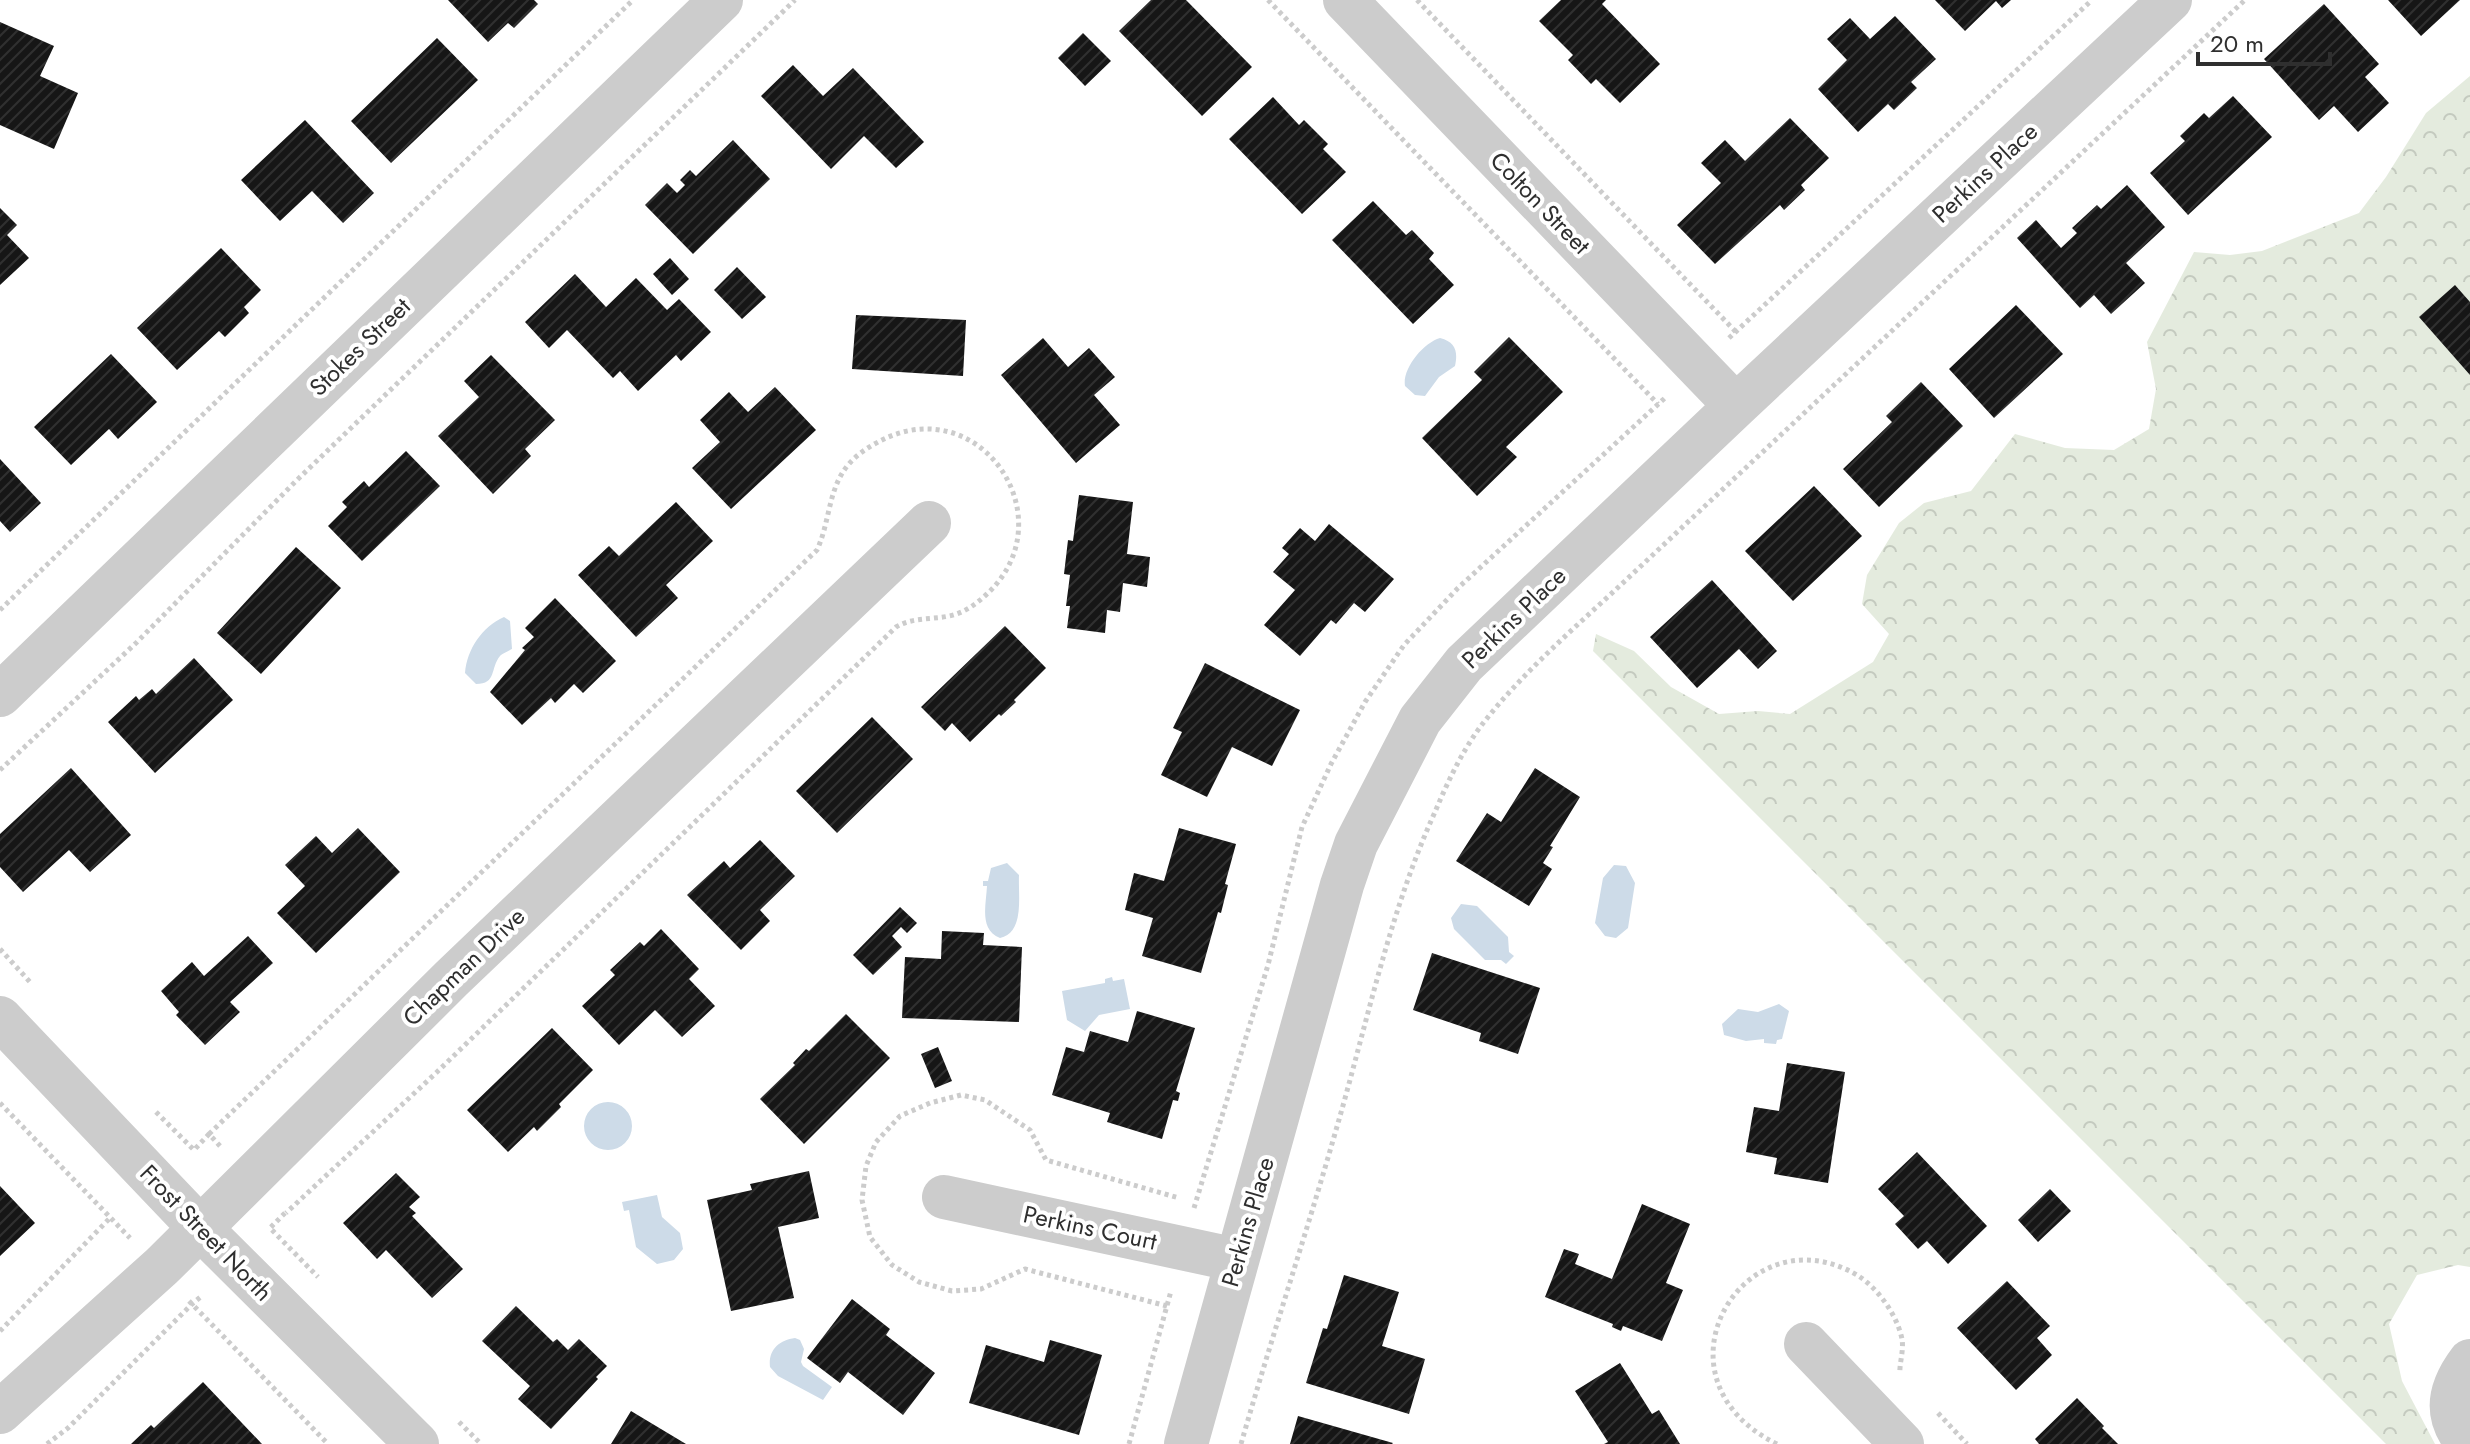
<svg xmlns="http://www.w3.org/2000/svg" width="2470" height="1444" font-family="Jost,sans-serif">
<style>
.forest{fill:url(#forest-crowns)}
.water{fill:#cddbe8}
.building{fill:url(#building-hatch)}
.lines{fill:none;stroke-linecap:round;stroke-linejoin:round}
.path{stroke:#ccc;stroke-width:5;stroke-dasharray:4 4;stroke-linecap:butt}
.minor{stroke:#ccc;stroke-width:44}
.labels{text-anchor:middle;stroke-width:8;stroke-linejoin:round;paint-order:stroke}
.street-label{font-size:24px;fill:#2f2f2f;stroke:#fff}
</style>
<defs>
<pattern id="forest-crowns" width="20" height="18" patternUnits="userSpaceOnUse" patternTransform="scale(2)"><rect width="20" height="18" fill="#e4ebde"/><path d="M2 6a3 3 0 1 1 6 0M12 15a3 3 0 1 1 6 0" fill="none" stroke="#c4cabf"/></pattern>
<pattern id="building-hatch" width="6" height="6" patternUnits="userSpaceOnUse" patternTransform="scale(2)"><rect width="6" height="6" fill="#161616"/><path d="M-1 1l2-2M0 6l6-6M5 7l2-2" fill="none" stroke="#303030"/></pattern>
</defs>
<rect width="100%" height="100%" fill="#fff"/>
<path class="forest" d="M 2470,76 L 2470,1267 L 2458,1265 L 2417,1275 L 2389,1324 L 2402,1381 L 2435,1444 L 2386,1444 L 1593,651 L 1596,634 L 1634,651 L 1671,687 L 1719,714 L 1758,711 L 1790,714 L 1873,662 L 1889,634 L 1862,604 L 1867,575 L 1899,523 L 1924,503 L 1971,491 L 2015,434 L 2065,448 L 2114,450 L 2149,429 L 2156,389 L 2147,342 L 2194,252 L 2230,255 L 2262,251 L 2359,213 L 2386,177 L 2426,113 Z"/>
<path class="water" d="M 1440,338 C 1456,342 1458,352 1455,366 L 1439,377 L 1425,396 L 1415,395 L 1405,386 C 1402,369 1423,343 1440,338 Z
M 504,617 L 510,621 L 512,649 C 510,650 502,654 500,656 C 490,668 497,684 476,684 L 465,673 C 467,649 482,627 504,617 Z
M 1007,863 L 1019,875 C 1018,895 1025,933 1000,938 C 979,930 986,905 987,886 L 983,886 L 983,881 L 988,881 L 991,868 Z
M 1614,865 L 1626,866 L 1635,883 L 1628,928 L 1616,938 L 1605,936 L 1595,923 L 1603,878 Z
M 1461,904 L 1477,906 L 1508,937 L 1509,952 L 1514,956 L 1506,964 L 1501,960 L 1485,960 L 1454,929 L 1451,918 Z
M 1112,977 L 1113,981 L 1124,979 L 1130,1009 L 1099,1015 L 1085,1031 L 1067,1020 L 1062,991 L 1105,983 L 1105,979 Z
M 1779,1004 L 1789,1011 L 1782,1039 L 1777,1040 L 1776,1044 L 1764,1043 L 1764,1039 L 1746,1041 L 1724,1035 L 1722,1024 L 1738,1009 L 1758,1012 Z
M584 1126a24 24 0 1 1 48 0a24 24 0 1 1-48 0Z
M 657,1195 L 662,1217 L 680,1233 L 683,1249 L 674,1260 L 657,1264 L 636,1247 L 629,1210 L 624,1211 L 622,1202 Z
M 795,1338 L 800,1340 L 804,1349 L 801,1362 L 803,1366 L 832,1387 L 823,1400 L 778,1376 L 770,1367 C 768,1350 779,1340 795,1338 Z"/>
<path class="building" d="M 448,0 L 534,0 L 538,4 L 514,28 L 508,23 L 488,42 Z
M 1151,0 L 1186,0 L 1252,67 L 1202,116 L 1119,31 Z
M 1561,0 L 1606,0 L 1602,4 L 1660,64 L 1620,103 L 1596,79 L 1591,84 L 1568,60 L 1573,55 L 1539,21 Z
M 1935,0 L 2011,0 L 2002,8 L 1996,1 L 1965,31 Z
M 2388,0 L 2460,0 L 2421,36 Z
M 2324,4 L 2379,64 L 2365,77 L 2389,103 L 2358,132 L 2334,106 L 2319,120 L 2264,59 Z
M 1895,16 L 1936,59 L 1911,82 L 1917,88 L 1894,110 L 1888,104 L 1858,132 L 1818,89 L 1847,60 L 1827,39 L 1850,18 L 1870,39 Z
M 0,22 L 54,46 L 40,76 L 78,93 L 54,149 L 0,125 Z
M 1083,33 L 1111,61 L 1085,86 L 1058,58 Z
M 437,38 L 478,80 L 391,163 L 351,121 Z
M 793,65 L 823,96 L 853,68 L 924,142 L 896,168 L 864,136 L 831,169 L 761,96 Z
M 2233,96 L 2272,137 L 2188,215 L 2150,173 L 2185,141 L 2180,136 L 2204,113 L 2209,118 Z
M 1273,97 L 1299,125 L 1304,120 L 1328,144 L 1323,149 L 1346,172 L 1302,214 L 1229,139 Z
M 1790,118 L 1829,158 L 1801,185 L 1805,190 L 1784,210 L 1780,205 L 1715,264 L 1677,225 L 1721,183 L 1701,163 L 1725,140 L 1745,161 Z
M 305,120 L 374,193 L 343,223 L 312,191 L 280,221 L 241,180 Z
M 733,140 L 770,179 L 693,254 L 645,205 L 667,183 L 677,193 L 685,185 L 680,180 L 690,170 L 696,176 Z
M 2127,185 L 2165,227 L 2126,263 L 2145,283 L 2111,314 L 2094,295 L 2080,308 L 2017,238 L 2036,220 L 2061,248 L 2077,233 L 2072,228 L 2097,205 L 2101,209 Z
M 1373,201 L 1406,235 L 1412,230 L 1434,253 L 1429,259 L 1454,285 L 1413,324 L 1332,240 Z
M 0,208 L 17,225 L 7,235 L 29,258 L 0,285 Z
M 221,248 L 261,290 L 244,307 L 249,313 L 225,337 L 219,331 L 177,370 L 137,328 Z
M 670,258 L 689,279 L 672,295 L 653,274 Z
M 737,267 L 766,297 L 742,319 L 714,290 Z
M 575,274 L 606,307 L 636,278 L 667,310 L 679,299 L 711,332 L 681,361 L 676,355 L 638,391 L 620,371 L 613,378 L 567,330 L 549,348 L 525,322 Z
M 2455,285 L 2470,302 L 2470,375 L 2419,317 Z
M 2016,305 L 2063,354 L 1994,418 L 1949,369 Z
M 856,315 L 966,320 L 963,376 L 852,369 Z
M 1509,337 L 1563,392 L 1506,447 L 1517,457 L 1477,496 L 1422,438 L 1482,380 L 1474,372 Z
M 1043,338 L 1068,367 L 1089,348 L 1115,377 L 1094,395 L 1120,425 L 1076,463 L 1001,375 Z
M 111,354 L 157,402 L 118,439 L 109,429 L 71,465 L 34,427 Z
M 491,355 L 555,420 L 525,449 L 531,456 L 493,494 L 438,436 L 479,397 L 464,381 Z
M 1921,382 L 1963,426 L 1879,507 L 1843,469 L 1892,422 L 1886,416 Z
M 775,387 L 816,430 L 731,509 L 692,468 L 720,442 L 700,420 L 729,392 L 748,412 Z
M 406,451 L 440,486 L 362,561 L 328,526 L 347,507 L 342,502 L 364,481 L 369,487 Z
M 0,459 L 41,503 L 10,532 L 0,521 Z
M 1814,486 L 1862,536 L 1793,601 L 1745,551 Z
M 1079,495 L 1133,502 L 1127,554 L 1150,557 L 1147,587 L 1123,583 L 1120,612 L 1107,610 L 1105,633 L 1067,628 L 1070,606 L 1066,606 L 1070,575 L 1064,574 L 1068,540 L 1073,541 Z
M 676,502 L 713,541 L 666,585 L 678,598 L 636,637 L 578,575 L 609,546 L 619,556 Z
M 1329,524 L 1394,579 L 1365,612 L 1354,603 L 1336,624 L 1331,620 L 1300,656 L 1264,625 L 1295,590 L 1273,572 L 1289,554 L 1282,548 L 1300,528 L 1315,541 Z
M 296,547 L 341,588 L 261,674 L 217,633 Z
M 1712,580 L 1777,651 L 1758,669 L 1739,649 L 1697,688 L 1650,637 Z
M 555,598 L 616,661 L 583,693 L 574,684 L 555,703 L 551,698 L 522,725 L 490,692 L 525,650 L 522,648 L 534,637 L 525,628 Z
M 1005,626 L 1046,668 L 1014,700 L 1016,702 L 1001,716 L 999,714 L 970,742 L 952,723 L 945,731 L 921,707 Z
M 194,658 L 233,700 L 155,773 L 108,722 L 136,696 L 139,700 L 152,689 L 156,694 Z
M 1205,663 L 1300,710 L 1272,766 L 1232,747 L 1207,797 L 1161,775 L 1182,732 L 1173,728 Z
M 872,717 L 913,759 L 837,833 L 796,791 Z
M 71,768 L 131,835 L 90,872 L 69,850 L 23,892 L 0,867 L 0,834 Z
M 1535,768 L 1580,797 L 1550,846 L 1553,847 L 1543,863 L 1552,869 L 1529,906 L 1456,861 L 1487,813 L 1501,822 Z
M 358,828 L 400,872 L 316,953 L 277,913 L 305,886 L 285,865 L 316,836 L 332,853 Z
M 1179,828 L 1236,844 L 1225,884 L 1228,885 L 1221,913 L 1218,912 L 1201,973 L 1142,956 L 1153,918 L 1125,910 L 1134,873 L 1164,881 Z
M 760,840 L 795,876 L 760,910 L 770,921 L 741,950 L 687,895 L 724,861 L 730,868 Z
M 900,907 L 917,923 L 907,933 L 901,927 L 892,936 L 902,947 L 873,975 L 853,955 Z
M 661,929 L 699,969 L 689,979 L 715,1006 L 682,1037 L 655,1010 L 619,1045 L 582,1006 L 615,975 L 610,970 L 640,942 L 644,946 Z
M 942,931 L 984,933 L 983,945 L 1022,947 L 1019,1022 L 902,1018 L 905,957 L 941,959 Z
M 248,936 L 273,963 L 230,1002 L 240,1012 L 205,1045 L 176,1015 L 179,1012 L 161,991 L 192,962 L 204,976 Z
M 1432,953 L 1540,988 L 1518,1054 L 1479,1041 L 1481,1033 L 1413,1010 Z
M 1137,1011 L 1195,1028 L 1176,1091 L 1180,1093 L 1178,1101 L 1173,1100 L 1162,1139 L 1107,1122 L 1110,1113 L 1052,1095 L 1066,1047 L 1084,1052 L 1090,1031 L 1128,1042 Z
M 846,1014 L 890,1058 L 804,1144 L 760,1099 L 795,1065 L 793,1063 L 806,1049 L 809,1051 Z
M 552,1028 L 593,1070 L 559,1104 L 561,1107 L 537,1131 L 534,1127 L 508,1152 L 467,1110 Z
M 938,1047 L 952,1081 L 935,1088 L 921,1054 Z
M 1787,1063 L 1845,1072 L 1828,1183 L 1774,1174 L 1777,1158 L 1746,1152 L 1754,1107 L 1779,1111 Z
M 1917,1152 L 1987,1226 L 1948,1264 L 1927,1241 L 1918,1249 L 1895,1224 L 1904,1216 L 1878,1189 Z
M 809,1171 L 819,1218 L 778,1227 L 794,1298 L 731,1311 L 707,1200 L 752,1190 L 750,1184 Z
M 396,1173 L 420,1197 L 409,1207 L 416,1213 L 412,1216 L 463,1269 L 432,1298 L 386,1250 L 377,1259 L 343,1223 Z
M 0,1186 L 35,1223 L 0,1256 Z
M 2050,1189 L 2071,1211 L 2038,1242 L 2018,1220 Z
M 1642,1204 L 1690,1224 L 1666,1283 L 1683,1290 L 1662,1341 L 1623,1326 L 1621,1331 L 1612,1327 L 1613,1324 L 1545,1297 L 1564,1249 L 1579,1254 L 1575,1264 L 1612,1279 Z
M 1344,1275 L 1399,1292 L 1382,1346 L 1425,1359 L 1409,1414 L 1306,1383 L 1323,1328 L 1327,1329 Z
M 2007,1281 L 2050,1326 L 2037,1338 L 2052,1355 L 2016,1390 L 1957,1328 Z
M 852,1299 L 890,1329 L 886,1335 L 935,1373 L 903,1415 L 848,1372 L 840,1383 L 807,1358 Z
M 516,1306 L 553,1342 L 557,1339 L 568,1350 L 579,1339 L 607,1366 L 596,1377 L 598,1379 L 551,1429 L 518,1399 L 530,1386 L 482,1341 Z
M 1050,1340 L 1102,1355 L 1079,1435 L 969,1403 L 986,1345 L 1044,1362 Z
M 1620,1363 L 1652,1414 L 1659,1410 L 1680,1444 L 1604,1444 L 1608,1442 L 1575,1391 Z
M 203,1382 L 262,1444 L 131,1444 L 151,1425 L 154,1428 Z
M 2077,1398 L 2104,1426 L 2102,1428 L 2118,1444 L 2039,1444 L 2035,1439 Z
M 631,1411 L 686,1444 L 611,1444 Z
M 1298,1416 L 1393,1443 L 1392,1444 L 1290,1444 Z"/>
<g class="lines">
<path class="path" d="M 1268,0 L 1658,404
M 1417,0 L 1736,332
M 1729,338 L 2092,0
M 0,610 L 633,0
M 0,770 L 136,643 L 297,480 L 795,0
M 0,949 L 30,982
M 0,1103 L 130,1238
M 156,1112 L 194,1150 L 209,1134 L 220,1146
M 209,1134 L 817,550 C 830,522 828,489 848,465 C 857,454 870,446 882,440 C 980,391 1065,516 990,591 C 979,602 965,613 949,616 C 930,620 913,617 896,627 L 437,1072 L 286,1213
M 1194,1208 L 1268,965 L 1302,827 L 1331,764 L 1365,702 L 1404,645 L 1458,588 L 1666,397
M 285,1213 L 270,1228 L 318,1277
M 189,1301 L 328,1444
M 1167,1306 L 1025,1269 L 981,1289 L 952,1291 L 919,1282 L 892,1265 L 870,1237 L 862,1200 L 866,1166 L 876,1142 L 900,1116 L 930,1103 L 961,1095 L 985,1100 L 1030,1130 L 1046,1160 L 1179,1198
M 0,1331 L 110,1218
M 1938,1413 L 1967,1444
M 459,1422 L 481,1444
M 47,1444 L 68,1428 L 192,1304 L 203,1295
M 1129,1444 L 1171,1291
M 1241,1444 C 1271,1339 1306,1235 1336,1130 C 1367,1024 1389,913 1435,812 C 1448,781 1463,749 1484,722 C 1525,670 1578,625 1626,580 L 2245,0
M 1777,1444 C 1643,1378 1744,1209 1857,1275 C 1878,1288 1897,1315 1902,1339 C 1904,1351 1899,1364 1900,1374"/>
<path class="minor" d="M 1345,0 L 1736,406
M 0,695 L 721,0
M 0,1018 L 200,1228 L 417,1444
M 944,1197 L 1237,1260
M 1806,1344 L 1902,1444
M 0,1412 L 162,1266 L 452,978 L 929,523
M 1186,1444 L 1342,885 L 1356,844 L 1420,720 L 1464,664 L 1736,406 L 2170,0
M 2468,1444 C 2444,1416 2448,1390 2470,1361"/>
</g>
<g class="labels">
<g class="street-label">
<text transform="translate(1985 173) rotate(-43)" y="8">Perkins Place</text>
<text transform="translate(1540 203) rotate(46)" y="8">Colton Street</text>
<text transform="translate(360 347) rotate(-44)" y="8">Stokes Street</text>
<text transform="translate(1514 618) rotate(-44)" y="8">Perkins Place</text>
<text transform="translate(464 967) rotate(-44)" y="8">Chapman Drive</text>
<text transform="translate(1248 1222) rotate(-74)" y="8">Perkins Place</text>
<text transform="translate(1090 1228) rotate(12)" y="8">Perkins Court</text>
<text transform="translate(206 1233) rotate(46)" y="8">Frost Street North</text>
</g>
</g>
<path d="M2198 52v12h132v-12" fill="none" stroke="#2f2f2f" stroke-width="4"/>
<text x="2210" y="52" font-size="24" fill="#2f2f2f" stroke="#ffffff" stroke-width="6" paint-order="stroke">20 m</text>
</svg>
